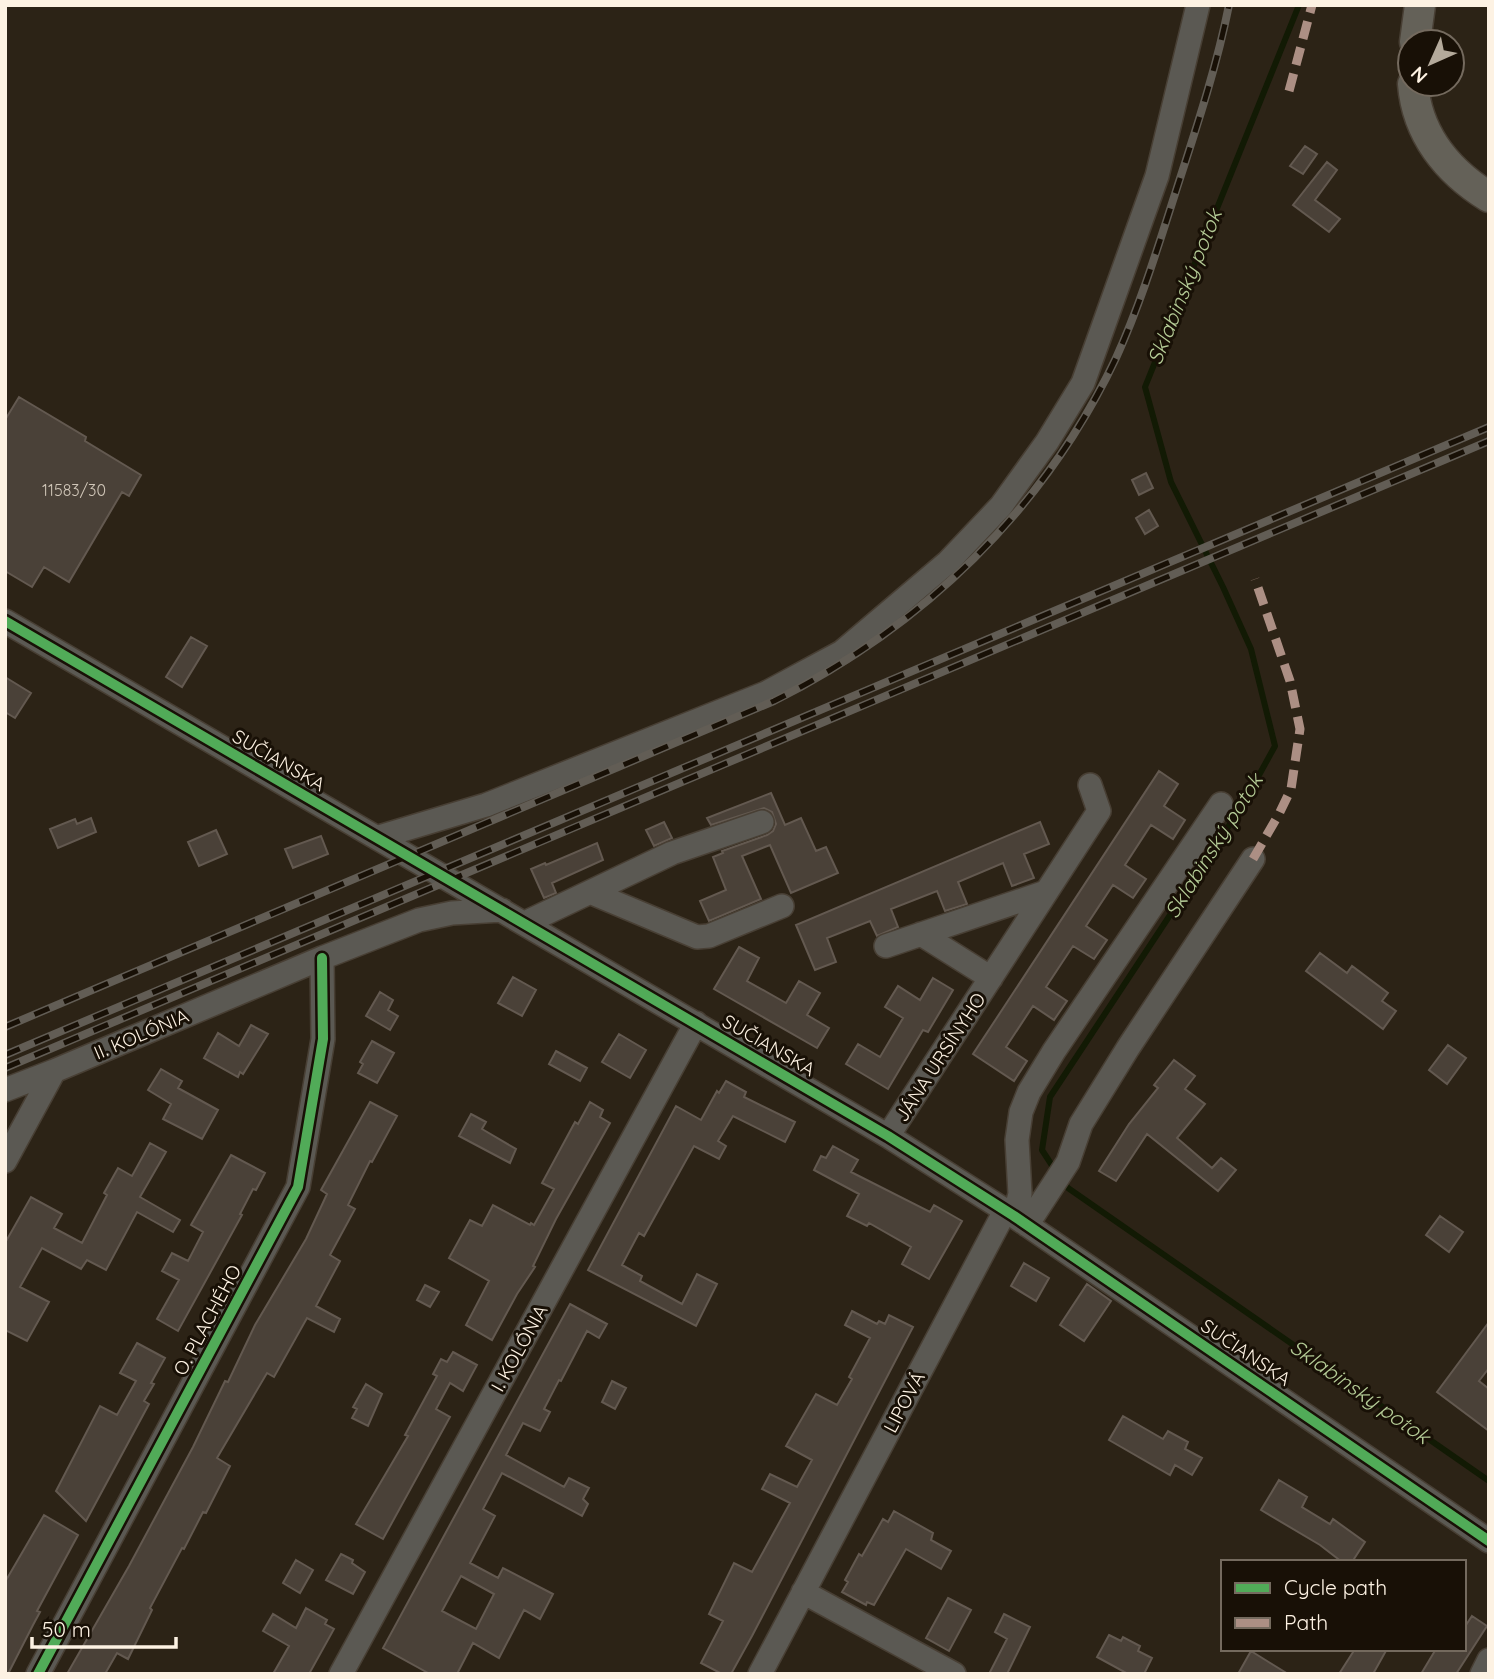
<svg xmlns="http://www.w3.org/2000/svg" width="1494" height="1679" font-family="Quicksand,sans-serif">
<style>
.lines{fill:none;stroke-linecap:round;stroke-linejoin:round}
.stream{stroke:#121a04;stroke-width:6}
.building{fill:#4a4138;stroke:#635950;stroke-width:2;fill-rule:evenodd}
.minor-casing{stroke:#483f34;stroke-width:26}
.major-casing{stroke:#483f34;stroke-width:33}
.minor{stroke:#5b5953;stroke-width:23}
.major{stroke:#646158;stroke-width:30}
.rail-casing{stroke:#625d55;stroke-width:8}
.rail{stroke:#181006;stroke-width:5;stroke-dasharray:16;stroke-linecap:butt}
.quiet{stroke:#ac8f84;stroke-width:9;stroke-dasharray:18 9;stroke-linecap:butt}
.cycleway-casing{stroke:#181006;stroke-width:15}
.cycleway{stroke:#51ab58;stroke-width:10}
.labels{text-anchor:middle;stroke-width:6;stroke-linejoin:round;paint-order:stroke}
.number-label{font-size:16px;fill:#d0c6b8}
.street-label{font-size:19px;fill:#fdf2e3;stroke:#181006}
.water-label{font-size:21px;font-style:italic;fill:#b4cb96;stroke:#181006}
</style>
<rect width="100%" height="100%" fill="#2c2316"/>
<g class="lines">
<path class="stream" d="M 1055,1170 L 1042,1150 L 1050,1097 L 1242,806 L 1275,746 L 1251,649 L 1223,587 L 1171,482 L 1145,387 L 1299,5
M 1061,1179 L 1068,1188 L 1489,1481"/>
</g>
<path class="building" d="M 1305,146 L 1317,154 L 1303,174 L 1290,166 Z
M 1327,162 L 1337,170 L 1315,200 L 1340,219 L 1329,232 L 1293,205 Z
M 19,397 L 86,437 L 85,441 L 141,475 L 129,496 L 122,492 L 69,582 L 44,567 L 32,587 L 5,571 L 5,420 Z
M 1146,473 L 1153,488 L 1139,495 L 1132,480 Z
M 1149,510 L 1158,526 L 1145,534 L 1136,518 Z
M 191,637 L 207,646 L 182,687 L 166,677 Z
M 5,677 L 31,693 L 15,718 L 5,712 Z
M 1159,771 L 1178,784 L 1164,806 L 1185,820 L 1173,839 L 1151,825 L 1125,865 L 1146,879 L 1133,898 L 1113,885 L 1086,926 L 1107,940 L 1094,959 L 1073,946 L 1046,987 L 1067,1001 L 1054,1020 L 1033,1006 L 1006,1047 L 1027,1061 L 1014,1081 L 973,1054 Z
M 771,793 L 785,825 L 801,818 L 816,851 L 826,847 L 838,873 L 791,893 L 770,845 L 742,856 L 761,899 L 709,921 L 700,901 L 726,890 L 713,857 L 723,853 L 722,851 L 767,835 L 773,831 L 776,824 L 772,812 L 764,808 L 711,825 L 707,818 Z
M 91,818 L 96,832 L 58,848 L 50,829 L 75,819 L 77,824 Z
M 664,822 L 672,838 L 654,846 L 646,830 Z
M 1040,822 L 1049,844 L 1024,854 L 1034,878 L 1012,886 L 1003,863 L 958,882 L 967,904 L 945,911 L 937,891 L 891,909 L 898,927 L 877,936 L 870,921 L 827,938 L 836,962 L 815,970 L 796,925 Z
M 216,830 L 227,854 L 199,866 L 188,842 Z
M 321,836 L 328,854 L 293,868 L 285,849 Z
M 597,843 L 603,860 L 552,883 L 556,893 L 544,898 L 531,869 L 545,863 L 546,865 Z
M 739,947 L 759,958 L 747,981 L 786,1003 L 799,981 L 820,993 L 807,1015 L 829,1028 L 817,1048 L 714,989 Z
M 1320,953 L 1347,973 L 1352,966 L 1388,993 L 1382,1001 L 1396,1011 L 1383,1029 L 1306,971 Z
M 513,977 L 536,990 L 522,1016 L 498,1003 Z
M 933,978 L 953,990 L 928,1032 L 923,1030 L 888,1089 L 846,1064 L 858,1044 L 880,1057 L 903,1018 L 885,1007 L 898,986 L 920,1000 Z
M 380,992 L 393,1000 L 388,1010 L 398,1016 L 390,1030 L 366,1016 Z
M 251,1025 L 268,1034 L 243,1074 L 240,1072 L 238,1077 L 204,1058 L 218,1033 L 239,1046 Z
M 619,1034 L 646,1050 L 630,1078 L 602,1062 Z
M 372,1041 L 394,1053 L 377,1083 L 358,1073 L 363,1064 L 360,1062 Z
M 1448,1045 L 1466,1058 L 1447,1084 L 1429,1070 Z
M 556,1051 L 587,1068 L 580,1081 L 549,1064 Z
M 1174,1060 L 1195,1076 L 1185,1089 L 1205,1104 L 1177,1138 L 1212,1168 L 1221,1158 L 1236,1170 L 1218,1191 L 1147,1134 L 1116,1181 L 1099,1171 L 1129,1124 L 1158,1088 L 1154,1085 Z
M 161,1069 L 182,1081 L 178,1088 L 218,1110 L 202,1139 L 163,1119 L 171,1104 L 148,1090 Z
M 726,1081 L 746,1092 L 744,1097 L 795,1122 L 785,1142 L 733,1116 L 718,1141 L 726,1146 L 719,1159 L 694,1146 L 644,1236 L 639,1233 L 622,1265 L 642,1276 L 640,1281 L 682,1304 L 697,1274 L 717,1284 L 696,1326 L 588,1270 L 676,1106 L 701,1120 L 717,1091 L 719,1093 Z
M 370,1102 L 397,1116 L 372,1162 L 370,1161 L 348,1205 L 355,1209 L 330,1255 L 340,1261 L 316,1306 L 340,1319 L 334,1332 L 307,1318 L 274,1377 L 267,1373 L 217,1458 L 230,1466 L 206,1513 L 203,1512 L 184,1549 L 182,1548 L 150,1608 L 152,1610 L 128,1659 L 117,1653 L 105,1674 L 67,1674 L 129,1566 L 193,1447 L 225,1381 L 228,1382 L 255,1325 L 306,1239 L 327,1194 L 321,1190 Z
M 590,1102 L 603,1110 L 600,1117 L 610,1123 L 556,1219 L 533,1266 L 535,1267 L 517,1294 L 492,1340 L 466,1325 L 489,1281 L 449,1258 L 470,1220 L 482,1226 L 493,1205 L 530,1225 L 531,1223 L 534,1225 L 554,1189 L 542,1183 L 575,1122 L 578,1124 Z
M 471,1114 L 486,1122 L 482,1129 L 516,1149 L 510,1163 L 459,1136 Z
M 150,1143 L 166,1152 L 140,1197 L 180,1220 L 173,1232 L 137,1212 L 106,1270 L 87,1260 L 81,1269 L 42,1248 L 20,1287 L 49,1302 L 27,1341 L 5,1330 L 5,1243 L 31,1197 L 62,1214 L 54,1228 L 82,1243 L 107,1195 L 104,1193 L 118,1168 L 132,1176 Z
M 833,1146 L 858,1160 L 851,1172 L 930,1212 L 934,1205 L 962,1221 L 929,1279 L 902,1264 L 911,1247 L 869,1223 L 867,1226 L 847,1216 L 859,1194 L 814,1170 L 821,1156 L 826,1158 Z
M 231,1155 L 265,1173 L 256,1190 L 253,1189 L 240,1214 L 242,1215 L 178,1331 L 157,1319 L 179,1280 L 162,1271 L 172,1253 L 188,1261 L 203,1232 L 191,1225 Z
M 1440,1216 L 1463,1232 L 1449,1252 L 1426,1235 Z
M 1024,1263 L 1049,1278 L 1036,1301 L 1011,1286 Z
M 1087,1284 L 1111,1301 L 1084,1341 L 1060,1325 Z
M 425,1285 L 439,1292 L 430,1307 L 417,1300 Z
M 570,1304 L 607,1324 L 599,1338 L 587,1331 L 561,1381 L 559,1380 L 544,1409 L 550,1412 L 540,1431 L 523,1423 L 506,1455 L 564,1487 L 569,1478 L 589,1488 L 583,1499 L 588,1504 L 582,1516 L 502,1473 L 483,1509 L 495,1516 L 470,1563 L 498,1578 L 503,1568 L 553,1594 L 540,1619 L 524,1610 L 499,1658 L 473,1643 L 457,1674 L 430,1674 L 383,1648 ZM 461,1576 L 494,1594 L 476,1629 L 442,1611 Z
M 852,1311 L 877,1324 L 879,1321 L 885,1324 L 889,1315 L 913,1327 L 752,1636 L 731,1674 L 722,1674 L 701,1663 L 723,1621 L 709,1614 L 734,1563 L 752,1572 L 790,1503 L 762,1489 L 770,1474 L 797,1487 L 812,1460 L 786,1446 L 816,1394 L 837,1405 L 852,1379 L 849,1377 L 870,1338 L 845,1325 Z
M 1489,1322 L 1489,1368 L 1479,1381 L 1489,1389 L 1489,1431 L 1437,1392 Z
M 137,1343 L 165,1358 L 151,1383 L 154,1384 L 144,1401 L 149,1404 L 86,1521 L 56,1491 L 100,1406 L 117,1415 L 136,1381 L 120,1373 Z
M 453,1352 L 477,1365 L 463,1391 L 450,1383 L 436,1409 L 450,1417 L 383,1539 L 356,1524 L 408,1436 L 405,1435 L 437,1376 L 433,1374 L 441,1359 L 447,1362 Z
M 612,1381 L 626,1388 L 615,1409 L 602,1402 Z
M 366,1384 L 382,1394 L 368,1426 L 352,1418 L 357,1409 L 353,1407 Z
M 1123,1416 L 1163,1439 L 1168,1431 L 1188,1442 L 1185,1449 L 1202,1458 L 1192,1475 L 1175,1465 L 1170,1475 L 1109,1440 Z
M 1279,1480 L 1307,1497 L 1302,1507 L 1330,1524 L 1333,1519 L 1365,1542 L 1352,1562 L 1342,1562 L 1320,1545 L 1261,1510 Z
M 894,1511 L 933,1533 L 931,1540 L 951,1551 L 941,1569 L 906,1549 L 874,1605 L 867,1602 L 866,1605 L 842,1592 L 848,1582 L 845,1580 L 859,1554 L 862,1556 L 883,1519 L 888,1522 Z
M 44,1515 L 78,1535 L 37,1611 L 40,1612 L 33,1625 L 8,1674 L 5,1674 L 5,1582 Z
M 341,1554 L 353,1560 L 352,1563 L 365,1572 L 353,1594 L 326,1580 Z
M 296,1560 L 313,1570 L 300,1593 L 283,1583 Z
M 948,1598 L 971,1610 L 949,1651 L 926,1638 Z
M 306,1608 L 327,1620 L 325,1624 L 334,1629 L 309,1674 L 273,1674 L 289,1646 L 263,1631 L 273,1614 L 296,1628 Z
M 1004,1614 L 1030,1627 L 1007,1674 L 989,1674 L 1007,1639 L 995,1632 Z
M 1472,1616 L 1487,1626 L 1456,1674 L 1421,1674 L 1436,1649 L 1464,1649 L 1464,1628 Z
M 1109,1635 L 1121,1641 L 1123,1637 L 1140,1646 L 1138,1651 L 1152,1658 L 1144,1674 L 1128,1674 L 1097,1657 Z
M 1355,1649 L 1387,1649 L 1373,1674 L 1339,1674 Z
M 1251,1651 L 1288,1674 L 1238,1674 Z"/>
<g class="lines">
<defs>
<path id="minor" d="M 5,621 L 888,1136 L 1014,1216 L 1489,1541
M 379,837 L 486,805 L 766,693 L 842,652 L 948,562 L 1001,506 L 1047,442 L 1083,383 L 1157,176 L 1198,5
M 592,893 L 697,937 L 709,936 L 782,906
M 525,923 L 672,853 L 762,822
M 921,934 L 991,978
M 886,946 L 1046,892
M 5,1090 L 54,1071
M 888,1136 L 1099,811 L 1090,785
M 5,1161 L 54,1071 L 322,958 L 419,920 L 452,913 L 502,910
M 1014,1216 L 1020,1194 L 1017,1140 L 1021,1112 L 1029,1092 L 1054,1051 L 1221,804
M 1027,1225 L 1068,1162 L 1081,1124 L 1128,1048 L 1253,859
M 803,1592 L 954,1674
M 38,1674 L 298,1187 L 323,1039 L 322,958
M 341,1674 L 696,1023
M 760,1674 L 1005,1211
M 1482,1674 L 1489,1660"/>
<path id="major" d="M 1415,42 L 1420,5
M 1413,84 C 1417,134 1447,171 1489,197"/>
</defs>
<use href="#minor" class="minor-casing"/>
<use href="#major" class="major-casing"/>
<use href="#minor" class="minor"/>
<use href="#major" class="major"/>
<defs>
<path id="rail" d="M 5,1027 L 774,701 C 923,626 1044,510 1116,358 C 1140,305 1157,250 1175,194 C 1195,132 1216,70 1229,5
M 5,1055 L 1489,427
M 5,1068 L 1489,441"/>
</defs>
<use href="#rail" class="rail-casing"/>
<use href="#rail" class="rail"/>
<path class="quiet" d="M 1289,91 L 1312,5
M 1253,859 L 1279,814 L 1291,789 L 1300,729 L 1290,681 L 1255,579"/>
<defs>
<path id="cycleway" d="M 5,621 L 888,1136 L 1014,1216 L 1489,1541
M 38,1674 L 298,1187 L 323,1039 L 322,958"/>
</defs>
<use href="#cycleway" class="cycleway-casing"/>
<use href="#cycleway" class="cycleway"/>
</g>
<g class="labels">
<g class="number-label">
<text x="74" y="496">11583/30</text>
</g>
<g class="street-label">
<text transform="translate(279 760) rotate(30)" y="7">SUČIANSKA</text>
<text transform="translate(141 1034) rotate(-23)" y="7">II. KOLÓNIA</text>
<text transform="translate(769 1045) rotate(30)" y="7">SUČIANSKA</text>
<text transform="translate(940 1057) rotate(-57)" y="7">JÁNA URSÍNYHO</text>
<text transform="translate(207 1320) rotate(-62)" y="7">O. PLACHÉHO</text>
<text transform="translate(519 1348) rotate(-61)" y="7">I. KOLÓNIA</text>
<text transform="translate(1246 1352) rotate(34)" y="7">SUČIANSKA</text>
<text transform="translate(904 1402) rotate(-62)" y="7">LIPOVÁ</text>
</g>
<g class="water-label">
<text transform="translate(1185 287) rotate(-68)" y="7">Sklabinský potok</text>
<text transform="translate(1214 846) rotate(-58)" y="7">Sklabinský potok</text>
<text transform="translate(1360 1392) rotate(35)" y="7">Sklabinský potok</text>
</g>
</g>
<rect width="1494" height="1679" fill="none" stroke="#fdf2e3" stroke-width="14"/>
<rect x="1221" y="1560" width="245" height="91" fill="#181006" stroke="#746a5e" stroke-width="2"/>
<rect x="1235" y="1583" width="35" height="10" fill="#51ab58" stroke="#746a5e" stroke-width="2"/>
<text x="1284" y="1595" font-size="21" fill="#fdf2e3">Cycle path</text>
<rect x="1235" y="1618" width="35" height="10" fill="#ac8f84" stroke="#746a5e" stroke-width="2"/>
<text x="1284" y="1630" font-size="21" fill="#fdf2e3">Path</text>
<g transform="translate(1431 63) rotate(225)"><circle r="33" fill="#181006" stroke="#746a5e" stroke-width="2"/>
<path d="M0-5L12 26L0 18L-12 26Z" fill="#b4aa9b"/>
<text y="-10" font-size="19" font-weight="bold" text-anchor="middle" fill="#fdf2e3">N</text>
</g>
<path d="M32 1637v10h144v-10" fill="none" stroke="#fdf2e3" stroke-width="3.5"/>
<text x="42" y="1637" font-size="21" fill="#fdf2e3" stroke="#181006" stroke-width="5" paint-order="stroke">50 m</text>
</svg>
